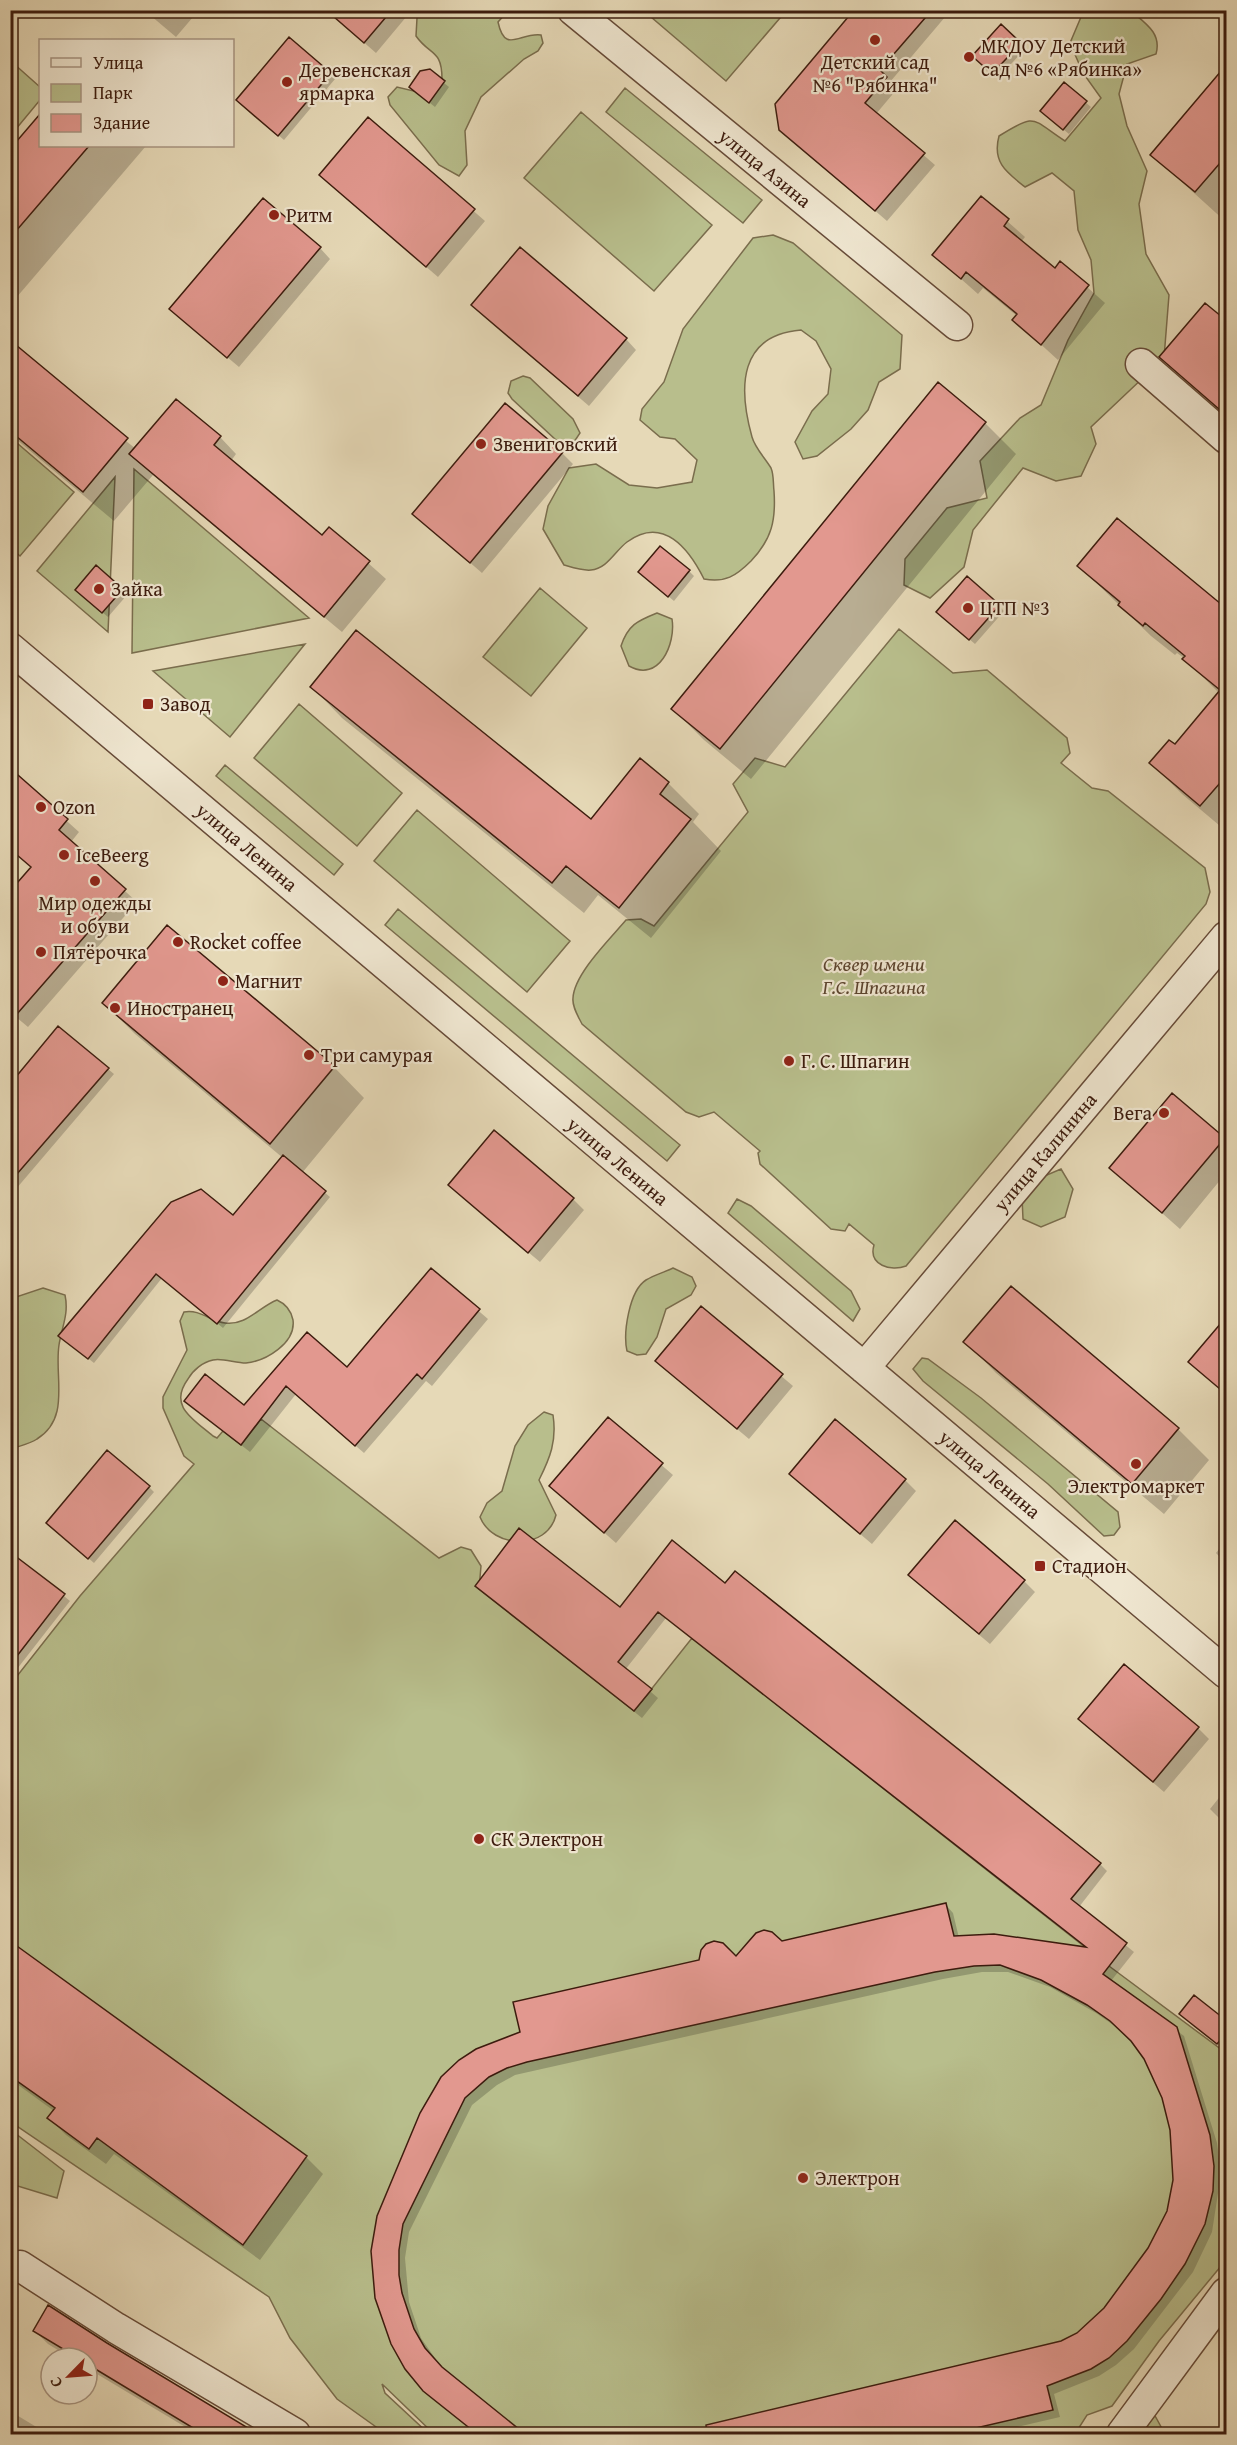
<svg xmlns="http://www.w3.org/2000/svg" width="1237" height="2445" font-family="'Gentium Book Plus',serif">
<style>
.green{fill:#b8be8c;stroke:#7a6d4d;stroke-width:1.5}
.shadow{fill:#0003}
.building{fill:#e2988f;stroke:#3d1c0e;stroke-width:1.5}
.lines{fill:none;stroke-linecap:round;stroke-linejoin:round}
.minor-casing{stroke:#674b38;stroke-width:33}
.minor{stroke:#efe6d0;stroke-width:30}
.poi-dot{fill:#8f2418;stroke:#efe6d0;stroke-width:2}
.labels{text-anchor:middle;stroke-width:4.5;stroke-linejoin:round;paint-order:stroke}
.poi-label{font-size:20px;fill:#3d1c0e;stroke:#efe6d0;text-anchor:start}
.street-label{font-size:20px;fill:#3d1c0e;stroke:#efe6d0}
.park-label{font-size:20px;font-style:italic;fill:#5c442e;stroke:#efe6d0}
</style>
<rect width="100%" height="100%" fill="#e6d9b7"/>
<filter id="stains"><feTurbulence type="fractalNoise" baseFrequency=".00333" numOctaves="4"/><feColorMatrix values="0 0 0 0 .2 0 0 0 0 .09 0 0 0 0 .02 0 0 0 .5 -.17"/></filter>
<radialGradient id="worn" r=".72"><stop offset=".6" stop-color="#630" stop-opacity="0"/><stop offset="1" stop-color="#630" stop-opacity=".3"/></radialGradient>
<path class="green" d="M 1084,10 L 1131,11 C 1145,23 1162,33 1156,54 L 1127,64 L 1119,94 L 1127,126 L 1147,171 L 1139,204 L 1146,254 L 1169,295 L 1164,358 L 1091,427 L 1096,444 L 1081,476 L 1056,481 L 1023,468 L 973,530 L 964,567 L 930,598 L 904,585 L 905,559 L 947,508 L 987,498 L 980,461 L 1020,418 L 1041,405 L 1068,340 L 1094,293 L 1091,260 L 1078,230 L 1074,191 L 1052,173 L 1025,187 C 1006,172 992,162 999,136 C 1037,112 1031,119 1065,141 L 1101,98 L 1083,73 L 1070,43 Z
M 425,11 L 508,11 L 498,22 C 505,55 520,32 541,35 L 543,43 L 538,51 L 524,59 L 481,97 L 465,131 L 467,165 L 459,176 L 439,165 L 390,105 L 388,97 L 397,87 L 422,93 L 442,79 C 442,49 430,56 416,36 L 417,18 Z
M 644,11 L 786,11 L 726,81 Z
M 13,63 L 40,87 L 40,100 L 11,135 L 10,66 Z
M 625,88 L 762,200 L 743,223 L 606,112 Z
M 581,112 L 712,225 L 654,291 L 524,178 Z
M 773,235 L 793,243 L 902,335 L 900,369 L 879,382 L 868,410 L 851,429 L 817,456 L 803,459 L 795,442 L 812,411 L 828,394 L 831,369 L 816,341 L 801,330 C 739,335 738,387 752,437 C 755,448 765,458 771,468 C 774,475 773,483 774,491 C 776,520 772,539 751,561 C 736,576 725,583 704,579 C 689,549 663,515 627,542 C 615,551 607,569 591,570 C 583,571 571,567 564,565 L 543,529 L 548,506 L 569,468 L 596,464 L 629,485 L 657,488 L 692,482 L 697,460 L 675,439 L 660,437 L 640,420 L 642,409 L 664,382 L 683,329 L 753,238 Z
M 523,376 L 530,378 L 573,419 L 580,433 L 572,445 L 556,440 L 512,399 L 508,393 L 511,381 Z
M 10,437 L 74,492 L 20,556 L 11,548 Z
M 134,469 L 309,618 L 132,653 Z
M 115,477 L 108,632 L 37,571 Z
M 540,588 L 587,628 L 531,696 L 483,657 Z
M 657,613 L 672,619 C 676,644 659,683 629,666 L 621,646 C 628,625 637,621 657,613 Z
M 899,629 L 953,673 L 987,670 L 1067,738 L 1070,753 L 1061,763 L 1092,788 L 1108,791 L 1205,868 L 1210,892 L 1206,904 L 906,1266 C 891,1272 868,1265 874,1245 L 849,1224 L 845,1231 L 831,1229 L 760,1164 L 758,1153 L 760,1151 L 714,1112 L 699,1117 L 686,1112 L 582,1024 C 578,1016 572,1007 573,998 C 574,974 610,939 626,920 L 641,919 L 654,926 L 748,812 L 733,784 L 755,758 L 785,767 Z
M 305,644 L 230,737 L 153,671 Z
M 299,704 L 402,793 L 357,846 L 254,758 Z
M 225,765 L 343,864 L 334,875 L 216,776 Z
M 417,810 L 570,941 L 527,992 L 374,861 Z
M 398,909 L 680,1145 L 667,1161 L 385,925 Z
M 1061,1169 L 1073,1189 L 1065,1217 L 1041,1227 L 1023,1219 L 1022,1197 L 1035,1180 Z
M 737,1199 L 751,1206 L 851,1291 L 860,1309 L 853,1321 L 728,1213 Z
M 673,1268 L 692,1277 L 696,1286 L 691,1295 L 666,1309 L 657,1337 L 646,1354 L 637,1355 L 627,1351 C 623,1333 629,1291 646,1280 C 654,1275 665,1272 673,1268 Z
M 43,1288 L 65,1295 C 69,1314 62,1326 59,1345 C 54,1377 71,1418 37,1439 C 30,1444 19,1446 11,1449 L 11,1304 L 13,1298 Z
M 277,1300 C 286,1304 291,1310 293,1320 C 296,1343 266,1361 246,1363 C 235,1363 223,1358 213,1360 C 203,1362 193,1370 188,1379 C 168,1406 193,1419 213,1436 L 217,1438 L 223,1431 L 241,1445 L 261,1419 L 439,1558 L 461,1547 L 471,1550 L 481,1566 L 479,1589 L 634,1711 L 692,1638 L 1109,1966 L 1226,2053 L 1226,2260 L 1159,2341 L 1112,2406 L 1087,2415 L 1075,2434 L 434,2434 L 382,2384 L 385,2393 L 429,2434 L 386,2434 L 337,2399 L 290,2338 L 269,2297 L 11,2122 L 10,1685 L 80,1596 L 194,1464 L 184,1456 L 163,1408 L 163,1397 L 187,1350 L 180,1321 L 184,1312 C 200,1309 210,1321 225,1323 C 246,1326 259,1307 277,1300 Z
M 922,1358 L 928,1359 L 981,1398 L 1118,1512 L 1120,1527 L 1114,1535 L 1104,1536 L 1048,1484 L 923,1381 L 913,1369 Z
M 544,1412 L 553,1415 C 557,1441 550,1458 539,1480 L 556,1515 C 547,1551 493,1549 480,1517 L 487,1503 L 502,1491 L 515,1446 L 528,1425 Z
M 11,2130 L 64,2171 L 57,2198 L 11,2184 Z
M 1154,2414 L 1165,2434 L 1138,2434 Z"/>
<path class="shadow" d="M 144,10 L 199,10 L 176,37 Z
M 337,10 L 412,10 L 376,53 L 344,25 Z
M 856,10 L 951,10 L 890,82 L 897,89 L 876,114 L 935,165 L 887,221 L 780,129 Z
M 1001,27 L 1025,49 L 998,78 L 974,56 Z
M 289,39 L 335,79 L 284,140 L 243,105 Z
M 1226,66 L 1226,222 L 1152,155 Z
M 429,71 L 449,87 L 435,107 L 416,92 Z
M 1064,84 L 1091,107 L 1069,134 L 1047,116 Z
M 40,116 L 40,146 L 146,146 L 10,305 L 10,152 Z
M 368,119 L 485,221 L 438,277 L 332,186 Z
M 981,198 L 1025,237 L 1021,242 L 1055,270 L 1060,263 L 1105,303 L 1058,360 L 1014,320 L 1017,316 L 983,288 L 978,294 L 934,255 Z
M 320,248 L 330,259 L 239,367 L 182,319 Z
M 484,316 L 626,339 L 636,350 L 589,406 Z
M 10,348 L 136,449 L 220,437 L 236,454 L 231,461 L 323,537 L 330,529 L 386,579 L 342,632 L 153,475 L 114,521 L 10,434 Z
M 985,423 L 1016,454 L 751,779 L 704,740 L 673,709 Z
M 562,453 L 573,464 L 482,573 L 414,514 Z
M 1079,566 L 1226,612 L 1226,831 L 1182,794 L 1151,763 L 1175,746 L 1219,693 L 1184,658 L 1177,653 L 1175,655 L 1151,636 Z
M 96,567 L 127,595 L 108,617 L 82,595 Z
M 689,571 L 694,576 L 674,601 L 645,577 Z
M 999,606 L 1004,611 L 975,644 L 943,617 Z
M 312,687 L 591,821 L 668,783 L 699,814 L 693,822 L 721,851 L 651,938 L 598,895 L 584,913 L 342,718 Z
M 10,770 L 79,832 L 71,842 L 137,902 L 28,1027 L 10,1012 L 32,868 Z
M 104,1003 L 334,1067 L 364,1098 L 302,1173 L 330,1197 L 223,1328 L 162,1278 L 94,1363 L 60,1336 L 234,1217 L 283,1158 L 135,1034 Z
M 108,1069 L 114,1074 L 10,1196 L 10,1086 Z
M 1172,1095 L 1226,1142 L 1226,1173 L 1180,1229 L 1111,1168 Z
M 461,1196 L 573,1199 L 584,1210 L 540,1262 Z
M 431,1270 L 488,1319 L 432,1386 L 426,1381 L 364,1453 L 296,1394 L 250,1452 L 195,1409 L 244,1407 L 307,1334 L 348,1369 Z
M 1011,1288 L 1178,1429 L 1209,1460 L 1164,1514 L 996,1373 L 966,1342 Z
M 701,1308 L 793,1386 L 749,1439 L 668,1371 Z
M 608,1419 L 673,1475 L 616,1543 L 551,1486 Z
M 905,1480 L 916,1491 L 872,1544 L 802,1485 Z
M 149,1487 L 154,1492 L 94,1563 L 53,1528 Z
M 1226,1540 L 1226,1564 L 1216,1553 Z
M 10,1552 L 70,1601 L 10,1678 Z
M 1024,1581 L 1035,1592 L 990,1644 L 921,1586 Z
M 726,1585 L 1100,1864 L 1107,1871 L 1079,1907 L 1134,1952 L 1111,1981 L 1184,2036 L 1217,2143 L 1221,2174 L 1212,2232 L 1193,2272 L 1134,2349 L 1116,2365 L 1099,2376 L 1054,2394 L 1060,2417 L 987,2434 L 675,2434 L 1062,2342 L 1078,2334 L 1105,2309 L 1149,2249 L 1169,2212 L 1174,2180 L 1172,2129 L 1164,2098 L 1145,2058 L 1119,2029 L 1096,2013 L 1050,1987 L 1008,1972 L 982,1972 L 943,1979 L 515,2075 L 497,2085 L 472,2105 L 409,2232 L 405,2258 L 409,2302 L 421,2338 L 444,2371 L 523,2434 L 477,2434 L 432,2398 L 377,2298 L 442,2078 L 736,1958 L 782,1942 L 946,1905 L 953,1913 L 959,1938 L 1088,1949 L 666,1618 L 625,1670 L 658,1698 L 642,1718 L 477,1586 L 620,1609 Z
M 1198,1728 L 1209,1739 L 1164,1792 L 1091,1729 Z
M 1226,1789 L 1226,1825 L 1210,1809 Z
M 10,1942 L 306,2157 L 323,2174 L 260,2260 L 114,2154 L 106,2164 L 66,2135 L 49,2118 L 54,2111 L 10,2079 Z
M 1187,2019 L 1226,2023 L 1226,2043 L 1223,2048 Z
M 48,2307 L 255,2434 L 197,2434 L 87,2368 L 87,2358 L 71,2358 L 48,2344 L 34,2330 Z
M 10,2411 L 48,2434 L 10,2434 Z"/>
<path class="building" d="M 326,10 L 392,10 L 364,43 Z
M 854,10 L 932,10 L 880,70 L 887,77 L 865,103 L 925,153 L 875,211 L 779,130 L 775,104 Z
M 1001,24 L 1021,43 L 992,74 L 972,56 Z
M 289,37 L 331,73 L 278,136 L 236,100 Z
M 1227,64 L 1227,155 L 1195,192 L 1150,155 Z
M 430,69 L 445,81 L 429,103 L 409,87 L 420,71 Z
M 1064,82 L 1087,101 L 1063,130 L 1040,111 Z
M 40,114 L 40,146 L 89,146 L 10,238 L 10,149 Z
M 368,117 L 475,209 L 426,267 L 319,175 Z
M 981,196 L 1009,219 L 1004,226 L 1055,268 L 1060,261 L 1089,285 L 1041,345 L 1012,320 L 1017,314 L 966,272 L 961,279 L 932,255 Z
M 263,198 L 321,247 L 227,358 L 169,309 Z
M 520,247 L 627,338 L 578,396 L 471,305 Z
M 1205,303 L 1227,321 L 1227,416 L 1159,357 Z
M 10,340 L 128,438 L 83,492 L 10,431 Z
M 938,382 L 986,422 L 720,749 L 671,709 Z
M 176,399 L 221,436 L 214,445 L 322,535 L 329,527 L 370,561 L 324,617 L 129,454 Z
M 505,403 L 563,452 L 470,563 L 412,514 Z
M 1117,518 L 1227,609 L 1227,775 L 1200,806 L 1149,763 L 1169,740 L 1175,744 L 1220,690 L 1182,659 L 1185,656 L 1145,623 L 1143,626 L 1118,605 L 1120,602 L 1077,566 Z
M 660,546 L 690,570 L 668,597 L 638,572 Z
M 96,565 L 123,589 L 102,613 L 75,590 Z
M 967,576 L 1000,605 L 969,640 L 936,612 Z
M 356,630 L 591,819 L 640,758 L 669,782 L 660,794 L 691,819 L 619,908 L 566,866 L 552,883 L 310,687 Z
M 10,768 L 68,819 L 59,830 L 126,889 L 10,1022 L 10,891 L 31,867 L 10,849 Z
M 167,925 L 335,1066 L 270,1144 L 102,1003 Z
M 58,1026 L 109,1068 L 10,1182 L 10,1084 Z
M 1172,1093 L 1225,1138 L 1162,1213 L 1109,1168 Z
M 494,1130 L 574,1198 L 528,1253 L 448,1185 Z
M 283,1155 L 326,1191 L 217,1324 L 156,1274 L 88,1359 L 58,1336 L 171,1202 L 201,1189 L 233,1215 Z
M 431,1268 L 480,1309 L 422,1379 L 417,1374 L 355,1446 L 286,1386 L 241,1445 L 184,1401 L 205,1374 L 244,1405 L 307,1332 L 347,1367 Z
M 1011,1286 L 1179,1428 L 1132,1484 L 963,1342 Z
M 701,1306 L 783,1374 L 737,1429 L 655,1361 Z
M 1227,1316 L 1227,1395 L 1188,1362 Z
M 608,1417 L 663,1463 L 604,1533 L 549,1486 Z
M 835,1419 L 906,1479 L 860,1534 L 789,1474 Z
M 107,1450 L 150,1486 L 88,1559 L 46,1523 Z
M 955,1520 L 1025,1580 L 979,1634 L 908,1575 Z
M 519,1528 L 620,1607 L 672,1540 L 725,1583 L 735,1571 L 1101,1863 L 1071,1899 L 1127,1943 L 1103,1974 L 1177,2027 L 1210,2135 L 1214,2166 L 1213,2191 L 1205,2224 L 1185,2264 L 1161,2299 L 1127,2341 L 1109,2358 L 1091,2369 L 1047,2386 L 1053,2410 L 950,2434 L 707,2434 L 706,2425 L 1061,2341 L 1077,2333 L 1104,2308 L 1148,2248 L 1167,2211 L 1173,2180 L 1170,2130 L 1162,2098 L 1144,2059 L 1131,2041 L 1110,2021 L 1087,2005 L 1041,1980 L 1000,1965 L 974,1966 L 935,1972 L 762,2010 L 527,2062 L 507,2068 L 489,2077 L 465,2098 L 403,2224 L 399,2250 L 399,2275 L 402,2293 L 414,2329 L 425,2348 L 442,2367 L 525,2434 L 477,2434 L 423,2391 L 405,2369 L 391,2344 L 375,2298 L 371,2251 L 377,2216 L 420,2113 L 441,2077 L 459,2060 L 476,2049 L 520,2032 L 513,2002 L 699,1960 L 701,1950 L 706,1944 L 714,1941 L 723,1943 L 736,1956 L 756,1933 L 764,1930 L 772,1932 L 782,1941 L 946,1903 L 954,1936 L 994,1934 L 1086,1947 L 658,1612 L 618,1662 L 652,1689 L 634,1711 L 475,1586 Z
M 10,1552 L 65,1594 L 10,1665 Z
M 1124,1664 L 1199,1727 L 1153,1782 L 1078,1719 Z
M 10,1941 L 307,2156 L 243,2245 L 97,2138 L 89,2149 L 47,2118 L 55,2108 L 10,2076 Z
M 1194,1995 L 1227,2021 L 1227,2032 L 1217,2044 L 1179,2014 Z
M 48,2305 L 107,2343 L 258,2434 L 203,2434 L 87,2364 L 87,2358 L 78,2358 L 33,2331 Z"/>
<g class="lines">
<defs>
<path id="minor" d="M 573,10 L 957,325
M 1141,364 L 1226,438
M 10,648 L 1226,1673
M 864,1368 L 1226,937
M 20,2266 L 116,2328 L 295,2434
M 1122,2434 L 1226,2293"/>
</defs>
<use href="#minor" class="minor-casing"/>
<use href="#minor" class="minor"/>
</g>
<g class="poi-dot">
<circle cx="875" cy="40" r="6"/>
<circle cx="969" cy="57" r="6"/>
<circle cx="287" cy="82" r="6"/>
<circle cx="274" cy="215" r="6"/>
<circle cx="481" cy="444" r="6"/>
<circle cx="99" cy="589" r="6"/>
<circle cx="968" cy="608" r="6"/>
<rect x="142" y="698" width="12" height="12" rx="3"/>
<circle cx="41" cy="807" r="6"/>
<circle cx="64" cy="855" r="6"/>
<circle cx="95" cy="881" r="6"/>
<circle cx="178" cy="942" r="6"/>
<circle cx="41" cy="952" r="6"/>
<circle cx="223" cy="981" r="6"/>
<circle cx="115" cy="1008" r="6"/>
<circle cx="309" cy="1055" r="6"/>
<circle cx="789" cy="1061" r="6"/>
<circle cx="1164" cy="1113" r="6"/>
<circle cx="1136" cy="1464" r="6"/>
<rect x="1034" y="1560" width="12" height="12" rx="3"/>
<circle cx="479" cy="1839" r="6"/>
<circle cx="803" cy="2178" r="6"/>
</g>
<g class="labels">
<g class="poi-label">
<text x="981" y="53">МКДОУ Детский<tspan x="981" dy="23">сад №6 «Рябинка»</tspan></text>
<text x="875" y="69" text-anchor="middle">Детский сад<tspan x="875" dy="23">№6 "Рябинка"</tspan></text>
<text x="299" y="77">Деревенская<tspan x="299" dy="23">ярмарка</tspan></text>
<text x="286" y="222">Ритм</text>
<text x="493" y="451">Звениговский</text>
<text x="111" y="596">Зайка</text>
<text x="980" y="615">ЦТП №3</text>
<text x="160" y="711">Завод</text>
<text x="53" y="814">Ozon</text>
<text x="76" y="862">IceBeerg</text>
<text x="95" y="910" text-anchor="middle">Мир одежды<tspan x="95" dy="23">и обуви</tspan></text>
<text x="190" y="949">Rocket coffee</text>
<text x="53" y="959">Пятёрочка</text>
<text x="235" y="988">Магнит</text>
<text x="127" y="1015">Иностранец</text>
<text x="321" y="1062">Три самурая</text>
<text x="801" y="1068">Г. С. Шпагин</text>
<text x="1152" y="1120" text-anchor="end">Вега</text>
<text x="1136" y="1493" text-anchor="middle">Электромаркет</text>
<text x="1052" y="1573">Стадион</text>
<text x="491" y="1846">СК Электрон</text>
<text x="815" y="2185">Электрон</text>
</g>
<g class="street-label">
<text transform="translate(765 168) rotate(39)" y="7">улица Азина</text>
<text transform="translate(247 847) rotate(40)" y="7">улица Ленина</text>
<text transform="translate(1045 1152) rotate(-50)" y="7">улица Калинина</text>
<text transform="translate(618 1161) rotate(40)" y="7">улица Ленина</text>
<text transform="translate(990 1474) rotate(40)" y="7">улица Ленина</text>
</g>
<g class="park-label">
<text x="874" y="971">Сквер имени<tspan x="874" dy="23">Г.С. Шпагина</tspan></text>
</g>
</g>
<rect width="1237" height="2445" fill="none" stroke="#e6d9b7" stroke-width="36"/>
<rect x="12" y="12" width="1213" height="2421" fill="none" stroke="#3d1c0e" stroke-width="3"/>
<rect x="18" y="18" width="1201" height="2409" fill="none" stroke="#3d1c0e" stroke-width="1.5"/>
<rect x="39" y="39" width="195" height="108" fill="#efe6d0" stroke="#a89582" stroke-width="1.5"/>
<rect x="51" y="58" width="30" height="9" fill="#efe6d0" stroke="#a89582" stroke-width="1.5"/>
<text x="93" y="69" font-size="18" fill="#3d1c0e">Улица</text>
<rect x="51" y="84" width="30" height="18" fill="#b8be8c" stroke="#a89582" stroke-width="1.5"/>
<text x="93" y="99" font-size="18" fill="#3d1c0e">Парк</text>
<rect x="51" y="114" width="30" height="18" fill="#e2988f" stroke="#a89582" stroke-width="1.5"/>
<text x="93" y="129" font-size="18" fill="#3d1c0e">Здание</text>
<g transform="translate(69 2376) rotate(245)"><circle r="28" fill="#efe6d0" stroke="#a89582" stroke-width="1.5"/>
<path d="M0-4.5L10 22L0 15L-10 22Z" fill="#8f2418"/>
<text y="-9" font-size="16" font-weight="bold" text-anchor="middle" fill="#3d1c0e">С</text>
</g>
<rect width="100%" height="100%" filter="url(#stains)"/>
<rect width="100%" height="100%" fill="url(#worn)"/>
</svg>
